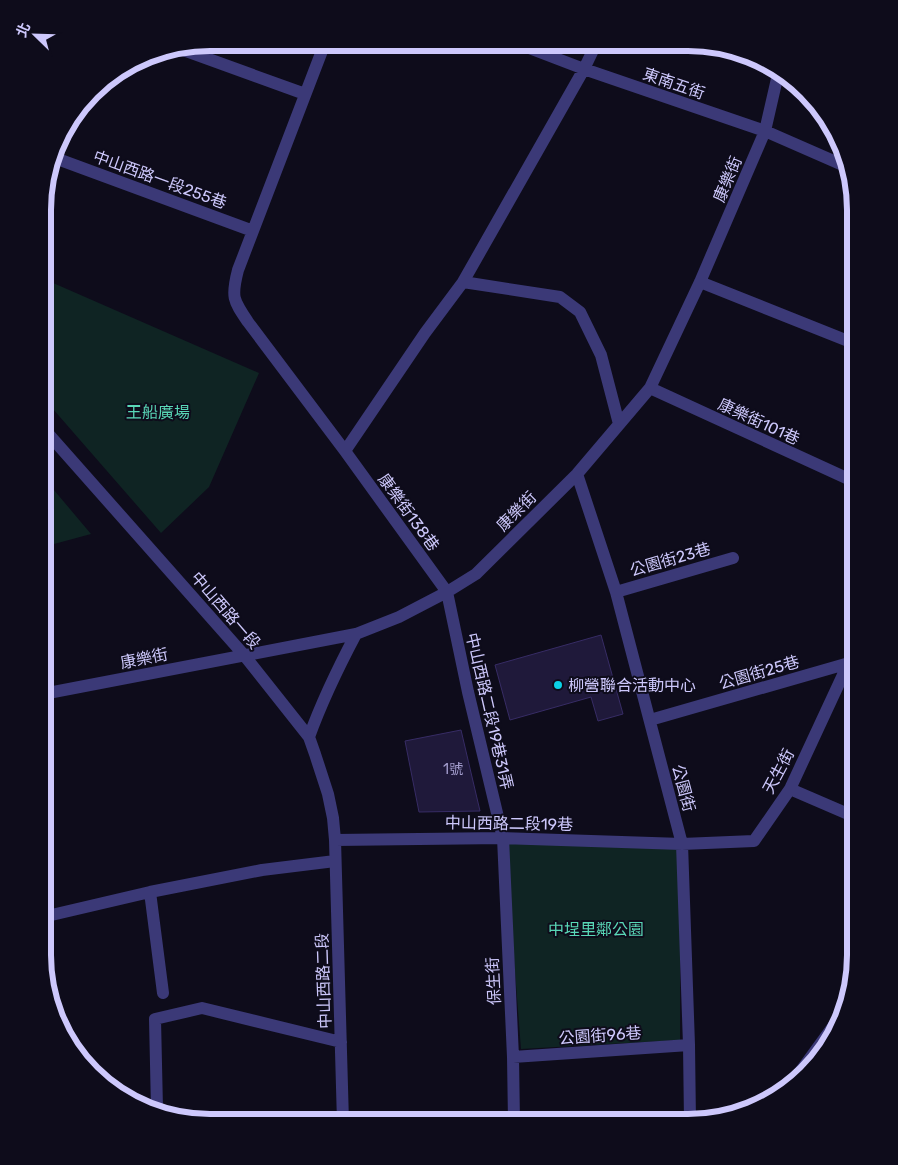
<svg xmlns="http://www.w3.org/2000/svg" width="898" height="1165" font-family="Rubik,'Noto Sans TC',sans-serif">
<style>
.green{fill:#0f2423}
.building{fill:#1f193a;stroke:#372c65}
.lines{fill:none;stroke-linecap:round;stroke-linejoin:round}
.minor{stroke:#3b3977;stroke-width:12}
.poi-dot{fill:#0bd0e5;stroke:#0e0c1b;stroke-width:2}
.labels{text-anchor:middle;stroke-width:4;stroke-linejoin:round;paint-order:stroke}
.number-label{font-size:14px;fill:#a29ccc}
.street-label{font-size:16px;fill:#cdc8fc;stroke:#0e0c1b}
.park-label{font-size:16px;fill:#59d7b7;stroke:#0e0c1b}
.poi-label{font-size:16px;fill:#cdc8fc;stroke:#0e0c1b;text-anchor:start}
.rim{fill:none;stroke:#cdc8fc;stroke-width:6}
</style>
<rect width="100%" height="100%" fill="#0e0c1b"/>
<path class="green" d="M 44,279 L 259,373 L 209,487 L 161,533 L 46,401 L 44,395 Z
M 43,477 L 91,534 L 43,547 Z
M 505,841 L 680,846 L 680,1040 L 521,1049 Z"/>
<path class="building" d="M 601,635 L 623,714 L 598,721 L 591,697 L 510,720 L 495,665 Z
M 461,730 L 480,811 L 419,812 L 405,741 Z"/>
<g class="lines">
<path class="minor" d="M 325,43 L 238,270 C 231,297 233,300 248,322 L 345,451 L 447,592 L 468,692 L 503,838 L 513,1057 L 514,1122
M 516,43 L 584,69 L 765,131 L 845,166
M 178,48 L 305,94
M 55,158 L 253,231
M 50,171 L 70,121
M 463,282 L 560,297 L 580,312 L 601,355 L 619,424
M 700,282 L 848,341
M 650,388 L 855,482
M 44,429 L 244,655 L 309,737 L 315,754 L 328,794 L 333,818 L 335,840 L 343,1122
M 345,451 L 425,333 L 463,282 L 584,69 L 596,44
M 577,474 L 616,592 L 682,844 L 689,1045 L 690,1122
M 616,592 L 733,558
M 43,694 L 356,634 L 399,617 L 447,592 L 476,574 L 577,474 L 650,388 L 700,282 L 765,131 L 779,70
M 650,720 L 849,663
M 309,737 C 322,701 338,668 356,634
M 790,789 L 855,817
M 335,840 L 503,838 L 682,844 L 754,841 L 790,789 L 855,649
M 150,892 L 163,993
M 43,917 L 150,892 L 262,870 L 335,861
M 513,1057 L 689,1045
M 800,1072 L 837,1021
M 157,1109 L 155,1019 L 202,1008 L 341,1042"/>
</g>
<circle class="poi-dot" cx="558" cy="685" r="5"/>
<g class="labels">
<g class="number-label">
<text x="453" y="774">1號</text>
</g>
<g class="street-label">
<text transform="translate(674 83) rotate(19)" y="6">東南五街</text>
<text transform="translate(160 179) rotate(20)" y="6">中山西路一段255巷</text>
<text transform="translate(727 179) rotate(-67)" y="6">康樂街</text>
<text transform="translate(759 421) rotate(25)" y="6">康樂街101巷</text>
<text transform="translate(516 511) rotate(-45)" y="6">康樂街</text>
<text transform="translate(409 512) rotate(54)" y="6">康樂街138巷</text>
<text transform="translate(670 559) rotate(-16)" y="6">公園街23巷</text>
<text transform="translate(226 610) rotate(49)" y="6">中山西路一段</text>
<text transform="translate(144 658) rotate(-11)" y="6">康樂街</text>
<text transform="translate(759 672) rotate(-16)" y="6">公園街25巷</text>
<text transform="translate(490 711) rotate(77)" y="6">中山西路二段19巷31弄</text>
<text transform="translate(778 771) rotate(-62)" y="6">天生街</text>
<text transform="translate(684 788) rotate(75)" y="6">公園街</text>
<text transform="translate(509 823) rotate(1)" y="6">中山西路二段19巷</text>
<text transform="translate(323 981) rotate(-92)" y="6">中山西路二段</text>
<text transform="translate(493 981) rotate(-93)" y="6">保生街</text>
<text transform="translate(600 1035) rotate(-4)" y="6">公園街96巷</text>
</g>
<g class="park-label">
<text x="158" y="418">王船廣場</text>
<text x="596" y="935">中埕里鄰公園</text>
</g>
<g class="poi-label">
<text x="568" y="691">柳營聯合活動中心</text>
</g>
</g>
<path d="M0 0H898V1165H0ZM210 51H688A159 159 0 0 1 847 210V955A159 159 0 0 1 688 1114H210A159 159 0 0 1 51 955V210A159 159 0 0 1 210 51Z" fill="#0e0c1b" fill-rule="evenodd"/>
<path class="rim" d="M210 51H688A159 159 0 0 1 847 210V955A159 159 0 0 1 688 1114H210A159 159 0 0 1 51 955V210A159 159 0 0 1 210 51Z"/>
<g transform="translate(35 35) rotate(293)" stroke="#0e0c1b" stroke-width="4" paint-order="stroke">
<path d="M0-4L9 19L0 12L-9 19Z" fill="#cdc8fc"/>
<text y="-8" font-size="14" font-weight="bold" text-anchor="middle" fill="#cdc8fc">北</text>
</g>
</svg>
